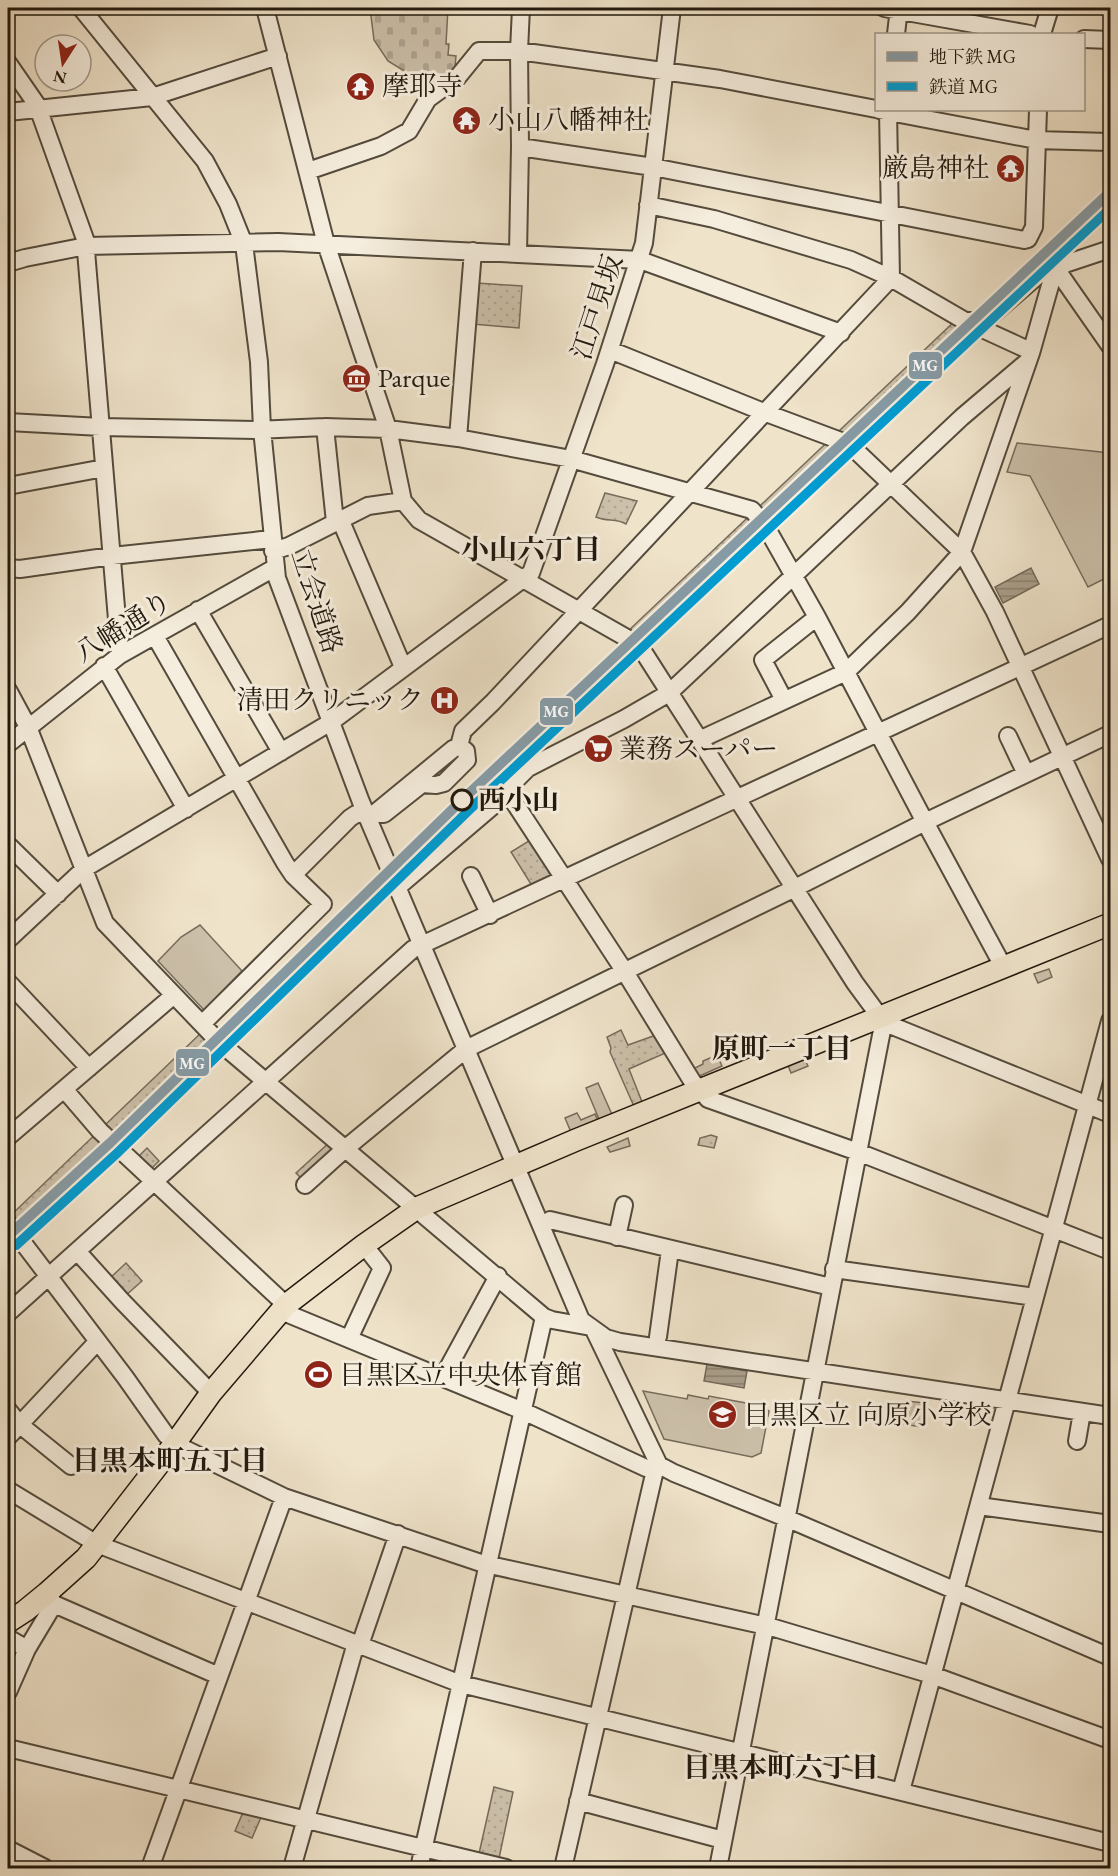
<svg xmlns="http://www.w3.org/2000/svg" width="1118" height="1876" font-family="'EB Garamond','Noto Serif JP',serif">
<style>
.grass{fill:#ccc0aa;stroke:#766c5c;stroke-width:1.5}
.cemetery{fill:url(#cemetery-stones);stroke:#766c5c;stroke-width:1.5}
.park{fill:url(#park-dots);stroke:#766c5c;stroke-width:1.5}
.water{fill:url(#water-rules);stroke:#736858;stroke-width:1.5}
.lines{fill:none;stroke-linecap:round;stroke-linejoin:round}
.minor-casing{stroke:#544b3c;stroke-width:20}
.major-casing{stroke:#21180d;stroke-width:24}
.minor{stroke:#f5eddd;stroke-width:16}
.major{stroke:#efe3ca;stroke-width:21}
.rail-1-casing{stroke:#f5eddd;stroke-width:15}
.rail-1{stroke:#009cd2;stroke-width:10}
.metro-1-casing{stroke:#f5eddd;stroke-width:15}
.metro-1{stroke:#869ba6;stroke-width:10}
.stop-dot{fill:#f5eddd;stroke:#21180d;stroke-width:3}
.labels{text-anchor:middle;stroke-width:6;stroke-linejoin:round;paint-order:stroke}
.poi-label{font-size:27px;fill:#21180d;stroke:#f5eddd;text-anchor:start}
.street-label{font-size:27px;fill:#21180d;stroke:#f5eddd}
.stop-label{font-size:27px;font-weight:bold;fill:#21180d;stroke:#f5eddd;text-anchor:start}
.neighbourhood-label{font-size:28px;font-weight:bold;fill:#21180d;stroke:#f5eddd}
.line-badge{stroke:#f5eddd;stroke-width:2}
.badge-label{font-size:16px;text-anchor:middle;font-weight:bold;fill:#fff}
</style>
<defs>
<pattern id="cemetery-stones" width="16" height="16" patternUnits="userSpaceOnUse" patternTransform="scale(1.5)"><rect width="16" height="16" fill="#ccc0aa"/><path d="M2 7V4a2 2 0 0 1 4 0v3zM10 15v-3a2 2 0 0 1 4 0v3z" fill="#afa491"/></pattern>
<pattern id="park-dots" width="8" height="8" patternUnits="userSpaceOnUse" patternTransform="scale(1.5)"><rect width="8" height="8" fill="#ccc0aa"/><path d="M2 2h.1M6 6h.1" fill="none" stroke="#afa491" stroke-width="1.8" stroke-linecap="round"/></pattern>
<pattern id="water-rules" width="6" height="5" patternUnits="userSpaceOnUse" patternTransform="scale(1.5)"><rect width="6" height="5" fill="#a99e8a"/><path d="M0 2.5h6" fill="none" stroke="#89806f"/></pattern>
</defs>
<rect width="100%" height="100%" fill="#efe3ca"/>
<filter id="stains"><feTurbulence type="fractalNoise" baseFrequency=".00333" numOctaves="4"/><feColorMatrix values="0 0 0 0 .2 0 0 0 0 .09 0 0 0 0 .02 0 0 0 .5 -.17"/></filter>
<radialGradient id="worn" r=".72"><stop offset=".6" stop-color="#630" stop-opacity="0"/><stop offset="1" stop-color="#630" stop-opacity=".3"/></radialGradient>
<path class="grass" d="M 1017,443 L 1110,453 L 1110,576 L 1088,587 L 1030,476 L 1007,472 Z
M 200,925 L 242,971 L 204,1010 L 158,961 L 181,937 Z
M 1049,969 L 1052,977 L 1038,983 L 1034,974 Z
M 717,1055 L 722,1066 L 695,1078 L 691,1070 L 703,1064 L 703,1061 Z
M 803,1056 L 808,1066 L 791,1073 L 787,1063 Z
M 598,1083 L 614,1119 L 601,1124 L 586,1088 Z
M 577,1113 L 581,1120 L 595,1114 L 600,1126 L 573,1137 L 565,1118 Z
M 628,1138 L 630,1146 L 610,1152 L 607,1147 Z
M 643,1391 L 687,1399 L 688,1395 L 708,1399 L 709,1396 L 762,1406 L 769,1411 L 761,1453 L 752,1457 L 664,1439 Z"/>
<path class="cemetery" d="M 370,8 L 448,8 L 446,44 L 449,44 L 448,55 L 456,56 L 454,76 L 435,90 L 388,61 L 374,40 Z"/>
<path class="park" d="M 476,283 L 522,286 L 519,328 L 473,324 Z
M 956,320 L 973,329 L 644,641 L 627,632 Z
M 605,493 L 637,501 L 626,524 C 616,518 607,522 596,517 Z
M 532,839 L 557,878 L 534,889 L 511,852 Z
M 621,1030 L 628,1045 L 659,1034 L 670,1051 L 629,1069 L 644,1107 L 636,1111 L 610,1052 L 611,1048 L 607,1037 Z
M 202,1032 L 217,1047 L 8,1241 L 8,1218 Z
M 711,1135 L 717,1137 L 714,1148 L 698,1145 L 700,1138 Z
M 331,1141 L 342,1150 L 306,1183 L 296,1173 Z
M 147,1148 L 159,1161 L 150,1170 L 137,1158 Z
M 126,1263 L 142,1281 L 124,1297 L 108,1280 Z
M 905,1401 L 925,1403 L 922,1427 L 903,1424 Z
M 494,1787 L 513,1792 L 498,1863 L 478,1858 Z
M 244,1810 L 262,1815 L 252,1838 L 235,1831 Z"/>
<path class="water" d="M 1031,568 L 1039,584 L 1003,603 L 995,587 Z
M 707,1364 L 747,1371 L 744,1388 L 704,1381 Z"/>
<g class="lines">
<defs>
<path id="minor" d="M 81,8 L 205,161 L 228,204 L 244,244 L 259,362 L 262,429 L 277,578 L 361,802 L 581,1320 L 606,1338 L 620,1342 L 1110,1416
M 265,8 L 326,244 L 388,429 L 403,501 L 419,520 L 639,645 L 855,983 L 880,1017 L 890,1025 L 1110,1114
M 884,8 L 1030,34
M 896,34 L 899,8
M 1042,34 L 1050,8
M 1084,39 L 1110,40
M 8,63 L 37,105 L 85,239 L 120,655
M 879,110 L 1036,140 L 1110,142
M 8,112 L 152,97 L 278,56
M 520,147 L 653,167 L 1024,240 L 1028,239 L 1034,227 L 1038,110
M 308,171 L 381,146 L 409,131 L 428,99 L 457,78 L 479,51 L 519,51 L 720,79 L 876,109
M 648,205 L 714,219 L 851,260 L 891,278 L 965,321 L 979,321 L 991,316 L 1043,271 L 1057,270
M 518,253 L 520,147 L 519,51 L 521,8
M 8,263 L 25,258 L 86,246 L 278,242 L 640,260 L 841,333
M 1057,270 L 1110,346
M 978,327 L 1026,349 L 1031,353
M 610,350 L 766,413 L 849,444 L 962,552 L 995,612 L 1110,859
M 8,422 L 101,427 L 255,430 L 325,427 L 388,429 L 458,438 L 571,459 L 752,510 L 765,525 L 817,617 L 925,822 L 1004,968
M 325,427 L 335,522
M 458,438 L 473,251
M 8,486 L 104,468
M 340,519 L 403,667
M 273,551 L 289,546 L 368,506 L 403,501
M 8,568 L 20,569 L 112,556 L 272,539
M 198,610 L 281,752
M 155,636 L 285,863 L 293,875 L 323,904 L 202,1024
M 104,666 L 186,809
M 8,690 L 28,727 L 105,923 L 219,1042 L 544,1317 L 552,1320 L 591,1327
M 784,700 L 763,660 L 817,617
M 1008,736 L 1026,774
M 699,740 L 846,672 L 908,612 L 962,552 L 1031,353 L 1051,282 L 1057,270 L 1065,264 L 1110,249
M 8,744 L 120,655 L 276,567
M 459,746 L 463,731 L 493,702 L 891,278 L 888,110
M 508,793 L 625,972 L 692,1081 L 708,1099 L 858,1152 L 1110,1251
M 369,818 L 453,749 L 459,746 L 466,751 L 467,760 L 444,783 L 436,785 L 422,784 L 384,814 L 375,814
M 8,845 L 58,894
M 293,875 L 350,818 L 356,814 L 366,813
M 471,876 L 490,915
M 398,887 L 508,793 L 511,785 L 528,768 L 624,719 L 669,693 L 962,417 L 1028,361
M 8,940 L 84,869 L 331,722 L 531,573 L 605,364 L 644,243 L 672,8
M 8,982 L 89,1068
M 64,1089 L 100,1131 L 286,1305
M 8,1137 L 174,995
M 305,1185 L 346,1148 L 466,1049 L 793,889 L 925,822 L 1110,734
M 550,1220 L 831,1287
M 8,1223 L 125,1377 L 166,1435 L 185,1449 L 284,1497 L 481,1563 L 771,1627 L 932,1675 L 1110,1740
M 617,1237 L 624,1205
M 77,1251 L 122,1301 L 211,1393
M 834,1269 L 1035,1297
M 281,1311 L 523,1411 L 646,1468 L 655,1470
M 8,1313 L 413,949 L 1110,625
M 595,1332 L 659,1465 L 674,1473 L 786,1518 L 1110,1657
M 658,1337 L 670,1250
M 349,1339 L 382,1268 L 364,1245
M 443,1377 L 498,1276
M 8,1410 L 19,1424 L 71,1466
M 8,1437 L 97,1342
M 1077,1441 L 1082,1412
M 8,1490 L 97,1544 L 461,1684 L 1110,1843
M 979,1506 L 1110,1524
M 47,1593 L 54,1604 L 219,1676
M 8,1638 L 27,1649
M 360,1645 L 398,1534
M 8,1692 L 27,1649 L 54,1604
M 8,1748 L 506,1868
M 901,1791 L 1110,1021
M 578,1801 L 723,1840
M 8,1849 L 45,1868
M 150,1868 L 284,1497
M 292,1868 L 356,1643
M 419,1868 L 544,1317
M 563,1868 L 655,1470 L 659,1465
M 718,1868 L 884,1020"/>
<path id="major" d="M 8,1622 L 25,1611 L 47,1593 L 86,1558 L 176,1442 L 211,1393 L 286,1305 L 364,1245 L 417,1208 L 576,1140 L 1110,924"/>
</defs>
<use href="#minor" class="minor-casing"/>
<use href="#major" class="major-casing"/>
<use href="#minor" class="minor"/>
<use href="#major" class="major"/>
<defs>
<path id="rail-1" d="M 16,1245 L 118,1152 L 471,808 L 1110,208"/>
</defs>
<use href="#rail-1" class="rail-1-casing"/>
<use href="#rail-1" class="rail-1"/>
<defs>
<path id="metro-1" d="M 8,1236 L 110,1143 L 463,799 L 1110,192"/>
</defs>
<use href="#metro-1" class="metro-1-casing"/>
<use href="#metro-1" class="metro-1"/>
</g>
<defs>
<symbol id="temple-disc" viewBox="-11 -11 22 22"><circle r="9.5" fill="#8f2418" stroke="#f5eddd"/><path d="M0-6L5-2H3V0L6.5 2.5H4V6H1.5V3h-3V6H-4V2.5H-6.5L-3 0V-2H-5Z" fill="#fff"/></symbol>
<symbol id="museum-disc" viewBox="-11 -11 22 22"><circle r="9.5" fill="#8f2418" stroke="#f5eddd"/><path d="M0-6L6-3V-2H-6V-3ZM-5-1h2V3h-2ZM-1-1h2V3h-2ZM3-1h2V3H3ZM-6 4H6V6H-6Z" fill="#fff"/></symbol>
<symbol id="hospital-disc" viewBox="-11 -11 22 22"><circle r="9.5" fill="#8f2418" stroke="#f5eddd"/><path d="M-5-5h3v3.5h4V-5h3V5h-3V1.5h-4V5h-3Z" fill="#fff"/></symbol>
<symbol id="supermarket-disc" viewBox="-11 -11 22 22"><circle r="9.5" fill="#8f2418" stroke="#f5eddd"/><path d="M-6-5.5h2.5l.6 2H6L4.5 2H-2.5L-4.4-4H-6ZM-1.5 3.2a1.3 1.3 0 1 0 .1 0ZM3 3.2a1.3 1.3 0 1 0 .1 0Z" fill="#fff"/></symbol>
<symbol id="stadium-disc" viewBox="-11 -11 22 22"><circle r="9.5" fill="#8f2418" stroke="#f5eddd"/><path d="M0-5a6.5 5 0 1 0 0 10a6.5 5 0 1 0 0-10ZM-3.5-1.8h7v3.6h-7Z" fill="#fff"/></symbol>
<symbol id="school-disc" viewBox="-11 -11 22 22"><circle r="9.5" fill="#8f2418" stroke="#f5eddd"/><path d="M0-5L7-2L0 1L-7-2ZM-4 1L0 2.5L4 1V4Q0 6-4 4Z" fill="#fff"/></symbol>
</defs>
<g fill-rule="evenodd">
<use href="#temple-disc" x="344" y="70" width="33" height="33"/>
<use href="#temple-disc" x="450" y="104" width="33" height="33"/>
<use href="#temple-disc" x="994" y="152" width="33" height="33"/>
<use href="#museum-disc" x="340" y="362" width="33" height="33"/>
<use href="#hospital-disc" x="428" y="684" width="33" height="33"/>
<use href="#supermarket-disc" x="582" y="732" width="33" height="33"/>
<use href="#stadium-disc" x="302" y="1358" width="33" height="33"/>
<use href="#school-disc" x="706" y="1398" width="33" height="33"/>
</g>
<circle class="stop-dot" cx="462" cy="800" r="10"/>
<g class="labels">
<g class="poi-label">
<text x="382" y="95">摩耶寺</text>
<text x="488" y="129">小山八幡神社</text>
<text x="990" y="177" text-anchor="end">厳島神社</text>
<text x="378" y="387">Parque</text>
<text x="424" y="709" text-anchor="end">清田クリニック</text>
<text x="619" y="758">業務スーパー</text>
<text x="339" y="1384">目黒区立中央体育館</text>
<text x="743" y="1424">目黒区立 向原小学校</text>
</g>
<g class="street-label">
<text transform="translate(597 307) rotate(-72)" y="9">江戸見坂</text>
<text transform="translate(317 601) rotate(72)" y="9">立会道路</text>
<text transform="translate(123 627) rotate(-32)" y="9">八幡通り</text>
</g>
<g class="stop-label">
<text x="478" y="809">西小山</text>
</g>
<g class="neighbourhood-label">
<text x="531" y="559">小山六丁目</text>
<text x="782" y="1058">原町一丁目</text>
<text x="170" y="1470">目黒本町五丁目</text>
<text x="781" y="1777">目黒本町六丁目</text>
</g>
</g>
<g class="line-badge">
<rect x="908" y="351" width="35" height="29" rx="6" fill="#869ba6"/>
<rect x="539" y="697" width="35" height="29" rx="6" fill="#869ba6"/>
<rect x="175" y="1048" width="35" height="29" rx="6" fill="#869ba6"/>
</g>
<g class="badge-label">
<text x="925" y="371">MG</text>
<text x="556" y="717">MG</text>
<text x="192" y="1069">MG</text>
</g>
<rect width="1118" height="1876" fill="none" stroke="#efe3ca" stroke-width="30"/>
<rect x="9" y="9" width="1100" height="1858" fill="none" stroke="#21180d" stroke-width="3"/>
<rect x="15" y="15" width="1088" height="1846" fill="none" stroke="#21180d" stroke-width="1.5"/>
<rect x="875" y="33" width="210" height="78" fill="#f5eddd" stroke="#a0988a" stroke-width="1.5"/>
<rect x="887" y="52" width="30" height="9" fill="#869ba6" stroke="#a0988a" stroke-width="1.5"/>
<text x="929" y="63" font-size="18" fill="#21180d">地下鉄 MG</text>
<rect x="887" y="82" width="30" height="9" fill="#009cd2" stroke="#a0988a" stroke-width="1.5"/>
<text x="929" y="93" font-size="18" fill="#21180d">鉄道 MG</text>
<g transform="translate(63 63) rotate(192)"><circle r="28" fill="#f5eddd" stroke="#a0988a" stroke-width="1.5"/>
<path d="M0-4.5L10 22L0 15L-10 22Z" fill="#8f2418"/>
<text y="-9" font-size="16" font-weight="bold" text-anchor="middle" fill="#21180d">N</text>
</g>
<rect width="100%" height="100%" filter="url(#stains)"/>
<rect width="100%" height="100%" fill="url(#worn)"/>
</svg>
